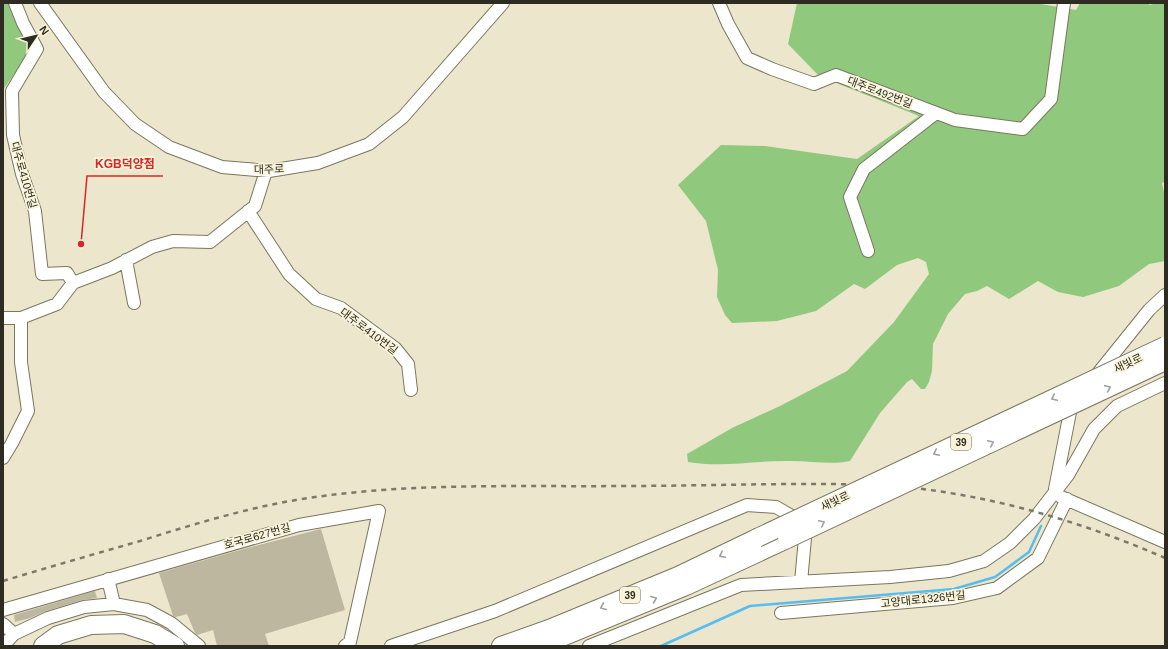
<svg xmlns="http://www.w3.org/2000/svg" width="1168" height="649" font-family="Helvetica,'Noto Sans KR',sans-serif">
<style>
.forest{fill:#90c97d}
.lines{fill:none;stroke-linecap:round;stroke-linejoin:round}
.stream{stroke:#56bdf0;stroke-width:2.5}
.building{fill:#bcb79e}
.minor-casing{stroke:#7c765f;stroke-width:14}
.highway-casing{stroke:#7c765f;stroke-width:20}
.minor{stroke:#fff;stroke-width:12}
.highway{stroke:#fff;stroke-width:18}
.rail{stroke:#7c7968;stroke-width:2.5;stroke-dasharray:5 5;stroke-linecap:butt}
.highway-bridge-casing{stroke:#7c765f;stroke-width:20;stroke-linecap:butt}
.highway-bridge{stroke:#fff;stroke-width:18}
.oneway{stroke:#a1a09c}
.labels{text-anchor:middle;stroke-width:3.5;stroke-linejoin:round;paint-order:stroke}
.shield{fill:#f9f3d9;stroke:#6b6859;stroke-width:1}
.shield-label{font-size:10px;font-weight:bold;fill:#2e2c22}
.street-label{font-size:11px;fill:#2e2c22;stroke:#f9f3d9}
.leader{fill:none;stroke:#d62828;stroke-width:1.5}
.callout-dot{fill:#d62828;stroke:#f9f3d9;stroke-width:1.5}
.callout-label{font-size:12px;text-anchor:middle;font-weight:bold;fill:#d62828;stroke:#f9f3d9;stroke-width:3.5;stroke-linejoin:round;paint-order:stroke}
</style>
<rect width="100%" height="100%" fill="#ebe6cc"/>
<path class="forest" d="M 3,3 L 21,3 L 38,40 L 3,90 Z
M 797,3 L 1035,3 L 1076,10 L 1080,3 L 1147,3 L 1150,5 L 1156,3 L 1165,3 L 1165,182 L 1162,183 L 1165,197 L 1165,261 L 1149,264 L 1119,286 L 1083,297 L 1058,292 L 1038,281 L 1009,299 L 987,286 L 977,291 L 965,294 L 948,314 L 933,344 L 932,371 L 929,382 L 925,389 L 921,389 L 912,379 L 907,382 L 880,413 L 850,461 C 831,465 812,461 792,461 C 758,460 723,468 688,462 L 687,454 L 732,428 L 780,406 L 847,371 L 894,322 L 929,274 L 926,262 L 918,258 L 897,265 L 865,289 L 854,284 L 816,311 L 777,321 L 732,323 L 725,315 L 717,297 L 718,270 L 706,221 L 678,185 L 721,145 L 765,146 L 857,159 L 919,116 L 819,76 L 788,44 Z"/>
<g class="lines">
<path class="stream" d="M 661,646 L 750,606 L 954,589 L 995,577 L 1029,552 L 1041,526"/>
</g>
<path class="building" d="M 321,529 L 345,610 L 265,634 L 269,646 L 217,646 L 213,630 L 197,635 L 195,633 L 187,614 L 176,617 L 173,616 L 159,573 L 240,550 Z
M 95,591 L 97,598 L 82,600 L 46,611 L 30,618 L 15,622 L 14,615 Z"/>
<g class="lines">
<defs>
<path id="minor" d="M 15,3 L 23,23 L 37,49 L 12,91 L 13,135 L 22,174 L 35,211 L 42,274 L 67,273 L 73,283
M 40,3 L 104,92 L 135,124 L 169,147 L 222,167 L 269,171 L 318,163 L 369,144 L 403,117 L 503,3
M 719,3 L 728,24 L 747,58 L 772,69 L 814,84 L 836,75 L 955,120 L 1023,129 L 1051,99 L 1064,3
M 248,211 L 289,274 L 316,299 L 341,308 L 395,348 L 408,364 L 411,390
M 868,251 L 850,197 L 864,169 L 936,113
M 126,260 L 134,303
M 3,318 L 21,318
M 1095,377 L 1149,310 L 1165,295
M 3,458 L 12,443 L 28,411 L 21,362 L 21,318 L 57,304 L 73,283 L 112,268 L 152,247 L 173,241 L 210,242 L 255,206 L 266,171
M 1055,489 L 1071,407 L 1075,402
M 1061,497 L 1165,542
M 108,579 L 114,604
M 3,610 L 299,525 L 379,511 L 350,642 L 345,646
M 781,613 L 953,598 L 997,588 L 1038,558 L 1067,499
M 3,624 L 14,634
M 3,646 L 14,634 L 48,618 L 84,607 L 114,604 L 147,610 L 171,623 L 199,646
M 391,646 L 495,611 L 747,505 L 776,507 L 795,518 L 805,538 L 801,582
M 589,646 L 741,585 L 890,577 L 949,571 L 984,561 L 1010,543 L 1034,519 L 1068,475 L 1094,429 L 1117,406 L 1165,383"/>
<path id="highway" d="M 43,646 L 58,635 L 91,625 L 124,624 L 155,634 L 175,646
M 501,646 L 549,629 L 678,576 L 757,538
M 540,646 L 686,586 L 787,539"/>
</defs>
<use href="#minor" class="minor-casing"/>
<use href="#highway" class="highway-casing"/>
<use href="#minor" class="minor"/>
<use href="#highway" class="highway"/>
<path class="rail" d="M 3,581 C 49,567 95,554 140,541 C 191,525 243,509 296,500 C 404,482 513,487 622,486 C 684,486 745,484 807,484 C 842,484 879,484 914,488 C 1001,498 1085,523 1165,558"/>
<defs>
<path id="highway-bridge" d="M 757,538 L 1165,346
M 787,539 L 1165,361"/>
</defs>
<use href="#highway-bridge" class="highway-bridge-casing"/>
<use href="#highway-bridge" class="highway-bridge"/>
</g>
<defs><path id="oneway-chevron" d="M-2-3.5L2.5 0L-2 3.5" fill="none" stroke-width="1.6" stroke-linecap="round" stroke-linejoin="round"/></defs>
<g class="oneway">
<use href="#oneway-chevron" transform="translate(1108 388) rotate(-25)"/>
<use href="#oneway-chevron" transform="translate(1054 398) rotate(155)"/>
<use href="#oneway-chevron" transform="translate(991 443) rotate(-25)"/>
<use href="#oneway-chevron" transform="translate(936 453) rotate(155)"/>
<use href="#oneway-chevron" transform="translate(822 523) rotate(-25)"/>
<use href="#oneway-chevron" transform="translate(722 555) rotate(154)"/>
<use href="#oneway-chevron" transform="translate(654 599) rotate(-23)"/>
<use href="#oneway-chevron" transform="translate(603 607) rotate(157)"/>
</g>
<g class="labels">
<g class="shield">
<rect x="951" y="434" width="20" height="16" rx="3"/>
<rect x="620" y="587" width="20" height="16" rx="3"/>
</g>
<g class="shield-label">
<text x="961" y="446">39</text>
<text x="630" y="599">39</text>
</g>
<g class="street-label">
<text transform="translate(880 92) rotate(21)" y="4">대주로492번길</text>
<text transform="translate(269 169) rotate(-2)" y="4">대주로</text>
<text transform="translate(24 175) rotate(74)" y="4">대주로410번길</text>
<text transform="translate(369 331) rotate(37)" y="4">대주로410번길</text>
<text transform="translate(1128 363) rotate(-25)" y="4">새빛로</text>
<text transform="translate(835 501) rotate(-25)" y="4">새빛로</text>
<text transform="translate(257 536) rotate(-16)" y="4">호국로627번길</text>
<text transform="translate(923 599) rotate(-6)" y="4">고양대로1326번길</text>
</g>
</g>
<path class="leader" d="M81 244L87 176H163"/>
<circle class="callout-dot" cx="81" cy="244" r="4"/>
<g class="callout-label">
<text x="125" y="168">KGB덕양점</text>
</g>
<rect width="1168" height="649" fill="none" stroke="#2e2c22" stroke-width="8"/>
<g transform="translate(36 36) rotate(55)" stroke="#f9f3d9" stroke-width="3" paint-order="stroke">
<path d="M0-3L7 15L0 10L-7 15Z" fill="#2e2c22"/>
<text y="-6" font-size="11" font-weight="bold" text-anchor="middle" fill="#2e2c22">N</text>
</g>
</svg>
